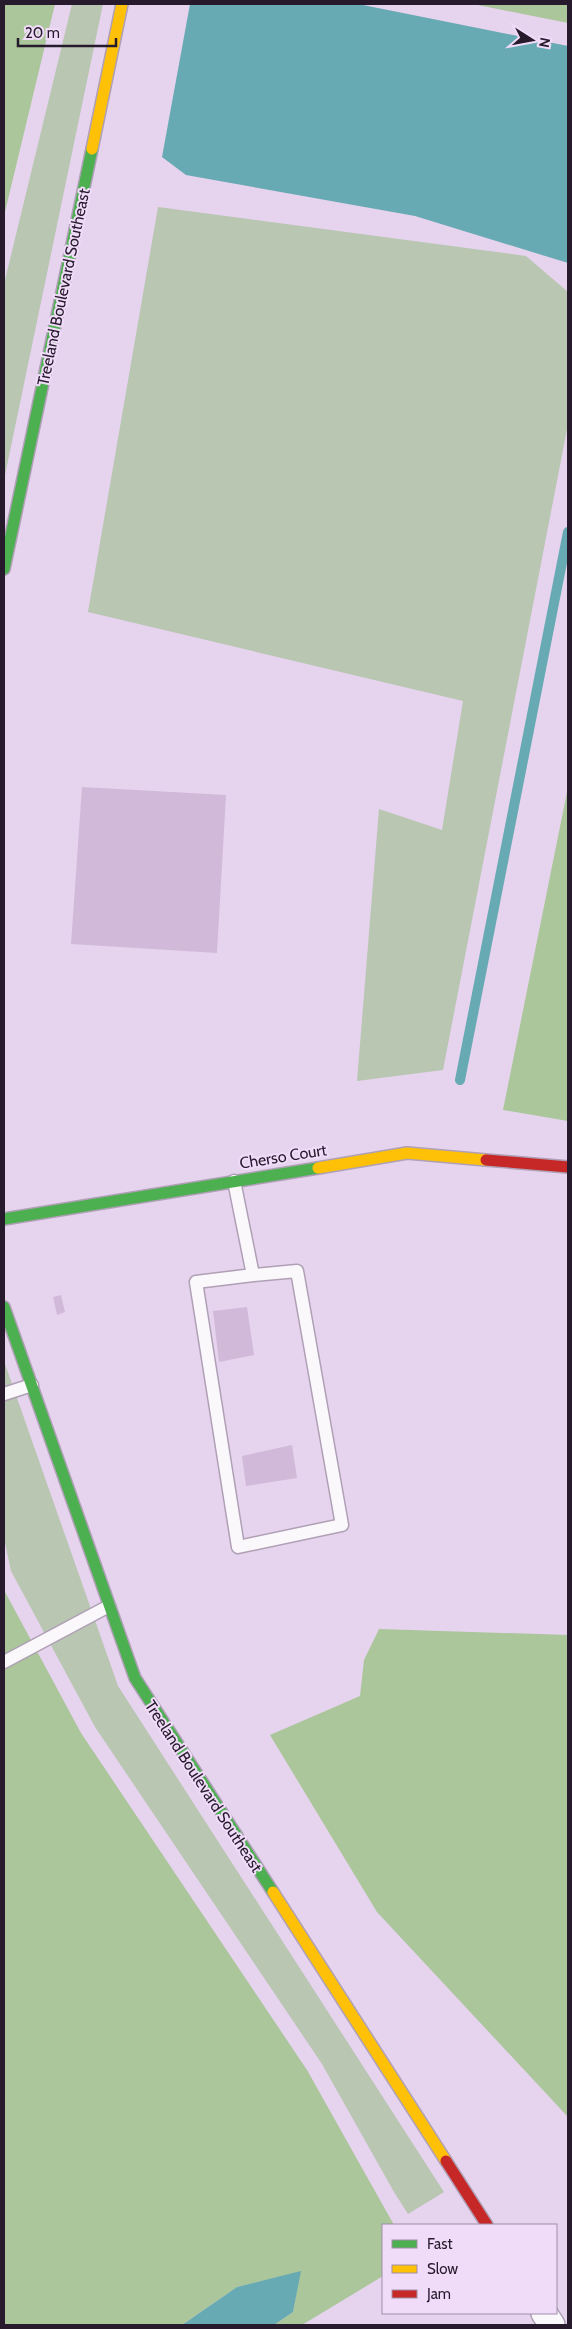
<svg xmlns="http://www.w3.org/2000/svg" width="572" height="2329" font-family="Cabin,sans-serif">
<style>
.green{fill:#b8c6b2}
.forest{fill:#aac69a}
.water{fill:#67aab3}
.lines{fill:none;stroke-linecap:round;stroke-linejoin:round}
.stream{stroke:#67aab3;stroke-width:10}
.building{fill:#d1bad9}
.lane-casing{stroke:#afa0b5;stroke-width:15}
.street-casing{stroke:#afa0b5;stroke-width:28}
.fast-casing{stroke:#afa0b5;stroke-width:14}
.slow-casing{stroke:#afa0b5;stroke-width:14}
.jam-casing{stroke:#afa0b5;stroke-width:14}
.lane{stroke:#fbf8fc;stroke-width:12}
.street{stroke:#fbf8fc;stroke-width:25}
.fast{stroke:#4caf50;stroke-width:11}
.slow{stroke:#ffc107;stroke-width:11}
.jam{stroke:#c62828;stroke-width:11}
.labels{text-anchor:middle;stroke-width:4;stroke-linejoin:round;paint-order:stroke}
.street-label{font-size:16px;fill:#271a2c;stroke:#f0dcf9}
</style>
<rect width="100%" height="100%" fill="#e6d3ee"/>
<path class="green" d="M 72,4 L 103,4 L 4,480 L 4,284 Z
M 158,207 L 526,256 L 568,292 L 568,424 L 443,1070 L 357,1081 L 379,809 L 442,830 L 463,701 L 88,612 Z
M 4,1361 L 118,1686 L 444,2192 L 408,2214 L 394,2192 L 322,2064 L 95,1727 L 11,1571 L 4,1538 Z"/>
<path class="forest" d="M 4,4 L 55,4 L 4,216 Z
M 473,4 L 568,4 L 568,23 Z
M 568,787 L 568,1121 L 503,1110 Z
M 4,1590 L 81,1733 L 307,2070 L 394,2225 L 383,2225 L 383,2276 L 302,2325 L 274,2325 L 293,2312 L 300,2272 L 237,2287 L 182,2325 L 4,2325 Z
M 379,1629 L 568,1635 L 568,2117 L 377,1912 L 270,1735 L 360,1696 L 364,1660 Z"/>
<path class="water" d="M 190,4 L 358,4 L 568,46 L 568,263 L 415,216 L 186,175 L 162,157 Z
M 301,2271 L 293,2312 L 274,2325 L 182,2325 L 237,2287 Z"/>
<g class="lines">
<path class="stream" d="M 460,1080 L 568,532"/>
</g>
<path class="building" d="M 82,787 L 226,795 L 217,953 L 71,944 Z
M 61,1295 L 65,1312 L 57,1315 L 53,1297 Z
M 247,1307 L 254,1355 L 219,1362 L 213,1311 Z
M 292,1445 L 297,1478 L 246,1486 L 242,1456 Z"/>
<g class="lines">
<defs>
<path id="lane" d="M 234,1181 L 253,1275 L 297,1271 L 342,1525 L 238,1547 L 196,1282 L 253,1275
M 4,1394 L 32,1385
M 4,1662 L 109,1606"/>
<path id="street" d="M 544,2313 L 552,2325"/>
<path id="fast" d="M 4,569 L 92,149
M 4,1219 L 318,1168
M 4,1307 L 135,1678 L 273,1892"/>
<path id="slow" d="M 92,149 L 122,4
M 318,1168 L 407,1153 L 486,1160
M 273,1892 L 446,2161"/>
<path id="jam" d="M 486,1160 L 568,1167
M 446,2161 L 487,2225"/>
</defs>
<use href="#lane" class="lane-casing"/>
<use href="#street" class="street-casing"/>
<use href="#fast" class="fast-casing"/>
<use href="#slow" class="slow-casing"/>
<use href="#jam" class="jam-casing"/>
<use href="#lane" class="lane"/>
<use href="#street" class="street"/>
<use href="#fast" class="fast"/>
<use href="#slow" class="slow"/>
<use href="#jam" class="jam"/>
</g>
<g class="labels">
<g class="street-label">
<text transform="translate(63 287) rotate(-78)" y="6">Treeland Boulevard Southeast</text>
<text transform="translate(283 1156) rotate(-9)" y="6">Cherso Court</text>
<text transform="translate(204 1786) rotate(57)" y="6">Treeland Boulevard Southeast</text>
</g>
</g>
<rect width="572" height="2329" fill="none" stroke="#271a2c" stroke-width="10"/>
<rect x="382" y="2224" width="175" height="90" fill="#f0dcf9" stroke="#a08ea7"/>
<rect x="392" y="2240" width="25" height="8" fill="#4caf50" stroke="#a08ea7"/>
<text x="427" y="2249" font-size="15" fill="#271a2c">Fast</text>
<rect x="392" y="2265" width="25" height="8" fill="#ffc107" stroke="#a08ea7"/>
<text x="427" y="2274" font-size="15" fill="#271a2c">Slow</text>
<rect x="392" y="2290" width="25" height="8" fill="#c62828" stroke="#a08ea7"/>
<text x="427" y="2299" font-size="15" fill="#271a2c">Jam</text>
<g transform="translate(532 40) rotate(101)" stroke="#f0dcf9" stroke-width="4" paint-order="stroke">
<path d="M0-4L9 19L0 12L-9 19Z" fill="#271a2c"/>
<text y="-8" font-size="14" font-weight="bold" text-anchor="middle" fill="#271a2c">N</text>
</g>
<path d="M18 38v8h98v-8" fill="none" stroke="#271a2c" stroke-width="2.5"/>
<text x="25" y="38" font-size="15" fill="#271a2c" stroke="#f0dcf9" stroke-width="4" paint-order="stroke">20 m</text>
</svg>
